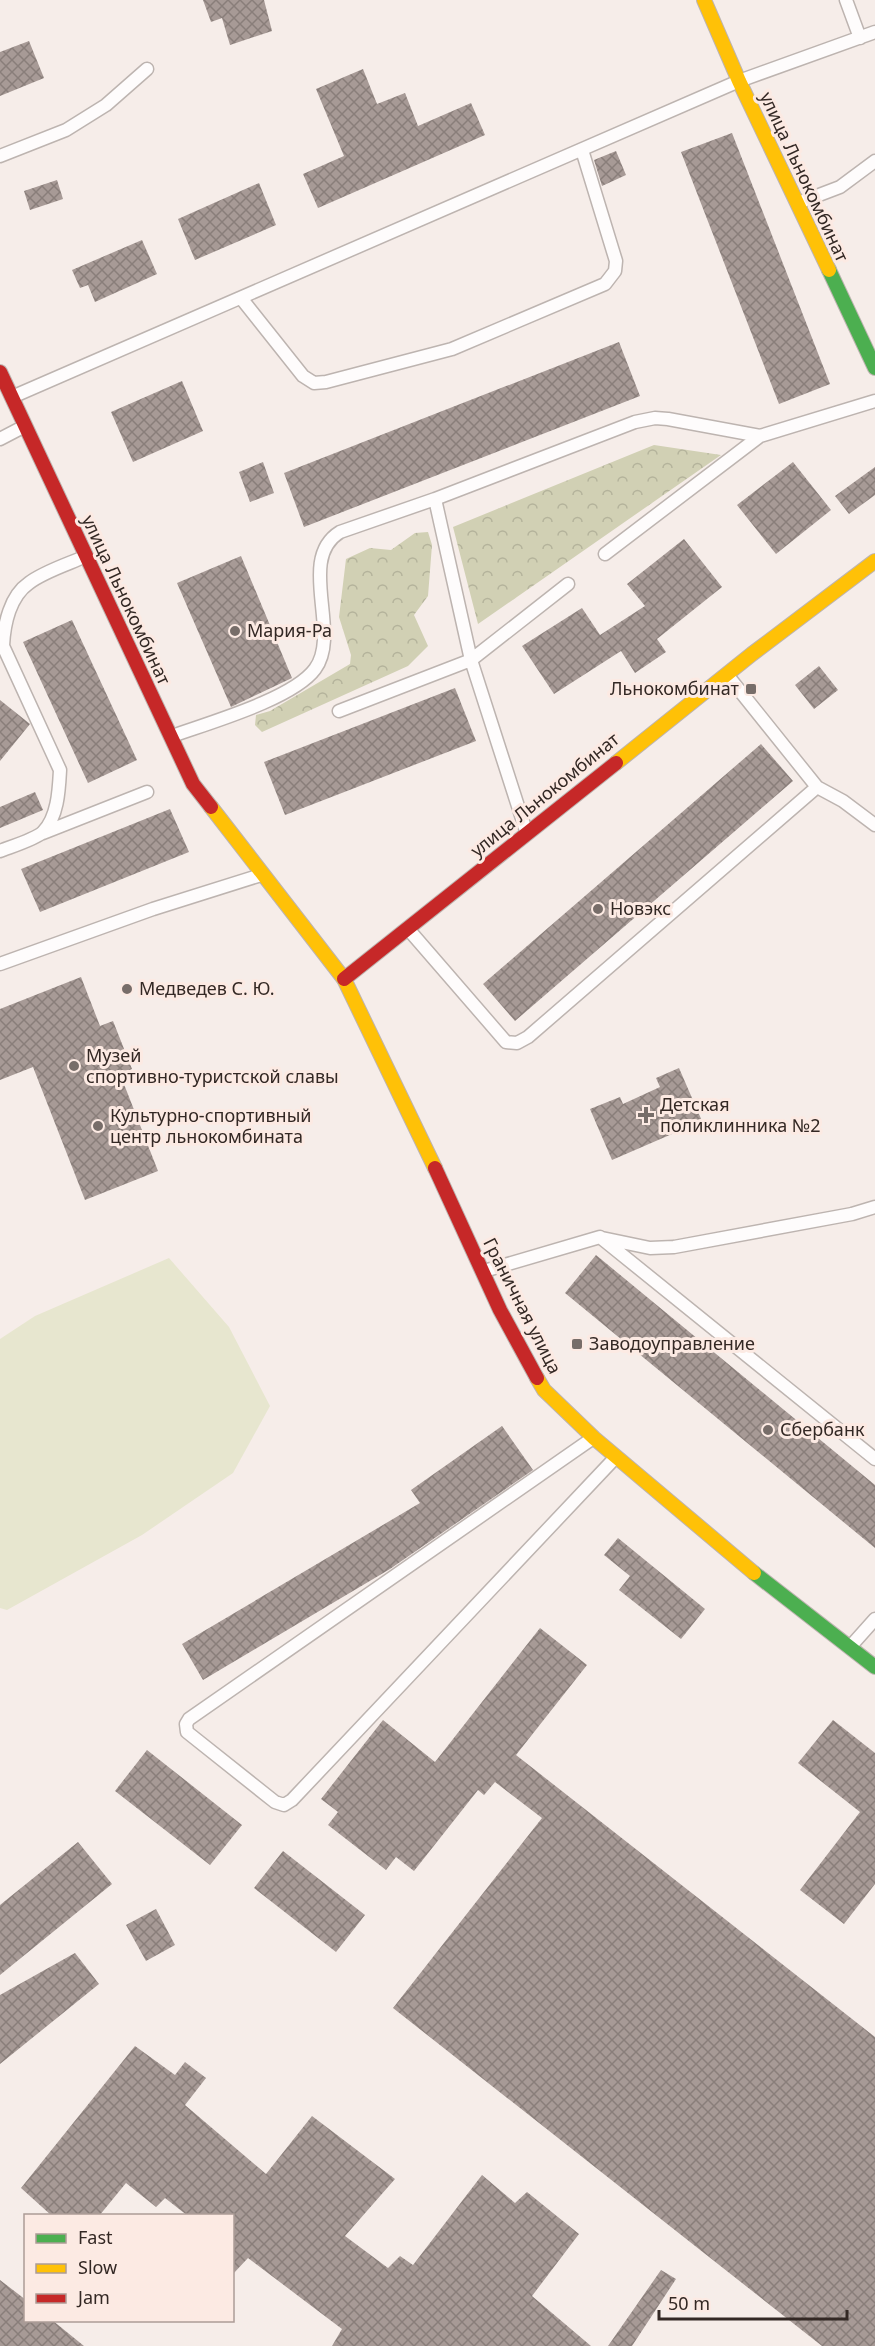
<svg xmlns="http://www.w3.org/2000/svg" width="875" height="2346" font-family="'Noto Sans',sans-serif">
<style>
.forest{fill:url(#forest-crowns)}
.park{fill:#e7e6cf}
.building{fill:url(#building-cross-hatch)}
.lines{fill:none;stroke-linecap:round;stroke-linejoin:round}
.lane-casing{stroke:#bdb4b0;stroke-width:15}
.fast-casing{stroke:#bdb4b0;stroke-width:16}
.slow-casing{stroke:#bdb4b0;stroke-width:16}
.jam-casing{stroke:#bdb4b0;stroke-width:16}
.lane{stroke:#fefcfc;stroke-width:12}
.fast{stroke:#4caf50;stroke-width:14}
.slow{stroke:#ffc107;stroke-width:14}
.jam{stroke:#c62828;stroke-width:14}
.poi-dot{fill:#776d69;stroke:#fceae3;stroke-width:2}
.labels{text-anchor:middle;stroke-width:6;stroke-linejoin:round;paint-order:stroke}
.street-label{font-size:18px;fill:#332824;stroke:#fceae3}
.poi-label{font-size:18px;fill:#332824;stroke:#fceae3;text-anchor:start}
</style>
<defs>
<pattern id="forest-crowns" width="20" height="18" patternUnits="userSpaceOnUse" patternTransform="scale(1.5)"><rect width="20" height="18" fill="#d1d0b4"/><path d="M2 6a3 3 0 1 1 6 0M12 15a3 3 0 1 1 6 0" fill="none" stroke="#b4b39b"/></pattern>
<pattern id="building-cross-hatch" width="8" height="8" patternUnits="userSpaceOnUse" patternTransform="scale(1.5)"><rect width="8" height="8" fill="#a79a96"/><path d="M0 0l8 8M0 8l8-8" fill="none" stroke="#897e7a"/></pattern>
</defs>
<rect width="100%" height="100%" fill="#f6ede9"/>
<path class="forest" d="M 654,445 L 721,455 L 478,624 L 453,527 Z
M 428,532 L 432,545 L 428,596 L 414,615 L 428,646 L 408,666 L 262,732 L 255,725 L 256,715 L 270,711 L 350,664 L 351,655 L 339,617 L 346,559 L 370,548 L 391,550 L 415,533 Z"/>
<path class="park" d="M 169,1258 L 229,1327 L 270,1406 L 233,1473 L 142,1535 L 7,1610 L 0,1608 L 0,1339 L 35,1316 Z"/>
<path class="building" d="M 203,0 L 264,0 L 272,31 L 230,45 L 222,18 L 211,22 Z
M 29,41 L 44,78 L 0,96 L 0,52 Z
M 363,69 L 377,104 L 405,93 L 418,126 L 471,103 L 485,135 L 318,208 L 303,174 L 344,156 L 316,89 Z
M 732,133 L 830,384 L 779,404 L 681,152 Z
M 616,151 L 626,175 L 602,186 L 594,160 Z
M 57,180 L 63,199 L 30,210 L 24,191 Z
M 259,183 L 276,225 L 195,260 L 178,219 Z
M 142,240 L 157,274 L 95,302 L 88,285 L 80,288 L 72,270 Z
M 619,342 L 640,396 L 304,527 L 284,473 Z
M 182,381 L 203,431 L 133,462 L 111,412 Z
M 263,462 L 274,493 L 250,502 L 239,472 Z
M 793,462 L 831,510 L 776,554 L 737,505 Z
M 875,467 L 875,495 L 849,514 L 835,496 Z
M 684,539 L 722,587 L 657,639 L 666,652 L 635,673 L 621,651 L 554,694 L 522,646 L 582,608 L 600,635 L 645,606 L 627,584 Z
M 241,556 L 292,678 L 231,707 L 177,583 Z
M 72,620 L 137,760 L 88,783 L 23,642 Z
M 819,666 L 838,690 L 814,709 L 795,685 Z
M 455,688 L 476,741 L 285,815 L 264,762 Z
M 0,700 L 30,724 L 0,761 Z
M 761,744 L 793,781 L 515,1021 L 483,984 Z
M 35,792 L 43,810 L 0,828 L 0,807 Z
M 170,809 L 189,852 L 40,912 L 21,869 Z
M 81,977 L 100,1026 L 113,1021 L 132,1069 L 120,1074 L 158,1171 L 85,1200 L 33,1067 L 0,1080 L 0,1009 Z
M 679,1068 L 702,1121 L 612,1160 L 590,1109 L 620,1097 L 623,1104 L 660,1087 L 656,1078 Z
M 596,1255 L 875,1485 L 875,1548 L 565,1293 Z
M 502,1426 L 533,1470 L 390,1569 L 203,1680 L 182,1644 L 420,1503 L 411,1490 Z
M 618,1538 L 705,1609 L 681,1639 L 619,1590 L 630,1576 L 604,1555 Z
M 540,1628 L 587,1665 L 516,1755 L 875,2037 L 875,2346 L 822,2346 L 393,2008 L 542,1818 L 495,1782 L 484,1795 L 478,1790 L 414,1871 L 396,1857 L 386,1870 L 328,1825 L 338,1812 L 321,1799 L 383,1720 L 435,1762 Z
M 833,1720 L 875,1753 L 875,1884 L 844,1924 L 800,1890 L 860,1812 L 798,1763 Z
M 147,1750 L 242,1825 L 210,1865 L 115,1791 Z
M 78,1842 L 112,1884 L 0,1975 L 0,1905 Z
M 283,1851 L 365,1915 L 336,1952 L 254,1888 Z
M 156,1909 L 175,1945 L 146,1961 L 126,1925 Z
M 75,1953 L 99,1984 L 0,2064 L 0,1995 Z
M 135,2046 L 175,2075 L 185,2062 L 206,2078 L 185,2105 L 266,2174 L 312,2116 L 395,2179 L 345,2236 L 388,2268 L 400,2256 L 413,2265 L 482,2175 L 515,2203 L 527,2192 L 579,2234 L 532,2296 L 591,2346 L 332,2346 L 342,2329 L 248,2258 L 232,2275 L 232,2216 L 188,2216 L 165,2198 L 156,2207 L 126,2183 L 99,2216 L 52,2216 L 21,2188 Z
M 661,2270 L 676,2279 L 632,2346 L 608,2346 Z
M 0,2280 L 26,2300 L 26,2320 L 52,2320 L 84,2346 L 0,2346 Z"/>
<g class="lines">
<defs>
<path id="lane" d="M 846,0 L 860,38
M 0,156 L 66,130 L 106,105 L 147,69
M 798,203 L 840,187 L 875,161
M 241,298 L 303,376 L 314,383 L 326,382 L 452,349 L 605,284 L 615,271 L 616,261 L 582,150
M 12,397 L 739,81 L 875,32
M 0,439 L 23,427
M 605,554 L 760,436
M 728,676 L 817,787 L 843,801 L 875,825
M 339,711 L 471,660 L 568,584
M 172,736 C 208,723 293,699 315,669 C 342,633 296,559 340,532 L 435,499
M 526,831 L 471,660 L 435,499 L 635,422 L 655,418 L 668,419 L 760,436 L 875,401
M 43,833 L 147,792
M 0,851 C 10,847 36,839 43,832 C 58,817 59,789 60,770 L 3,646 C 4,624 10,596 29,583 C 43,572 68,564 84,557
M 409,930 L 506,1042 L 517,1043 L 528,1037 L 817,787
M 0,964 L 153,909 L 261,875
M 602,1238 L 650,1248 L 674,1247 L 852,1214 L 875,1207
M 484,1271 L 600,1237 L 875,1459
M 593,1438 L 189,1719 L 186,1724 L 187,1732 L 275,1802 L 284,1805 L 292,1800 L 615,1458
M 850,1647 L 875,1619"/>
<path id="fast" d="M 829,270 L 875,368
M 754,1573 L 875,1667"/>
<path id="slow" d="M 704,0 L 739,81 L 829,270
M 616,763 L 752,654 L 875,561
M 211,807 L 344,979 L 435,1168
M 537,1378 L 544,1390 L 594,1438 L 754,1573"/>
<path id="jam" d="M 0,372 L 193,784 L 211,807
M 344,979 L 616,763
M 435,1168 L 500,1310 L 537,1378"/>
</defs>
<use href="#lane" class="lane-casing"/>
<use href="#fast" class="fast-casing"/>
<use href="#slow" class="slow-casing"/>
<use href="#jam" class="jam-casing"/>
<use href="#lane" class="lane"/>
<use href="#fast" class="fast"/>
<use href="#slow" class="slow"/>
<use href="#jam" class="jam"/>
</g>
<g class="poi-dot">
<circle cx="235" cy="631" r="6"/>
<rect x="745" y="683" width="12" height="12" rx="3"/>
<circle cx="598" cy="909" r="6"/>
<circle cx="127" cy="989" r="6"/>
<circle cx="74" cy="1066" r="6"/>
<path d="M643 1106h6v6h6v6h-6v6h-6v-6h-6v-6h6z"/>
<circle cx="98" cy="1126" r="6"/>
<rect x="571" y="1338" width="12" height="12" rx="3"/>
<circle cx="768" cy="1430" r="6"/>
</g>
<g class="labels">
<g class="street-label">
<text transform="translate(804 177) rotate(65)" y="6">улица Льнокомбинат</text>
<text transform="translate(126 600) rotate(65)" y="6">улица Льнокомбинат</text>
<text transform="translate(545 795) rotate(-39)" y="6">улица Льнокомбинат</text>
<text transform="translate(522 1306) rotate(63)" y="6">Граничная улица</text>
</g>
<g class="poi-label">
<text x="247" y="637">Мария-Ра</text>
<text x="739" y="695" text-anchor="end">Льнокомбинат</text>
<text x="610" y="915">Новэкс</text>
<text x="139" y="995">Медведев С. Ю.</text>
<text x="86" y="1062">Музей<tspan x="86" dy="21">спортивно-туристской славы</tspan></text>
<text x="660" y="1111">Детская<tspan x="660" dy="21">поликлинника №2</tspan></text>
<text x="110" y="1122">Культурно-спортивный<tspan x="110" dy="21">центр льнокомбината</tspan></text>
<text x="589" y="1350">Заводоуправление</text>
<text x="780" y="1436">Сбербанк</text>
</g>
</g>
<rect x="24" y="2214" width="210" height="108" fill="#fceae3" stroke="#ac9c97" stroke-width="1.5"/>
<rect x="36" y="2234" width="30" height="9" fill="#4caf50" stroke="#ac9c97" stroke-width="1.5"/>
<text x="78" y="2244" font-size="18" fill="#332824">Fast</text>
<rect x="36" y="2264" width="30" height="9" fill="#ffc107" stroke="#ac9c97" stroke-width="1.5"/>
<text x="78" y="2274" font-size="18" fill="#332824">Slow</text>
<rect x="36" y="2294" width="30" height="9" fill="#c62828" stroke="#ac9c97" stroke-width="1.5"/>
<text x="78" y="2304" font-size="18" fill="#332824">Jam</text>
<path d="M659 2310v9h188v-9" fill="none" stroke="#332824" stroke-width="3"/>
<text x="668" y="2310" font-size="18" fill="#332824" stroke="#fceae3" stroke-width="4.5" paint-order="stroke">50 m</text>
</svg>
